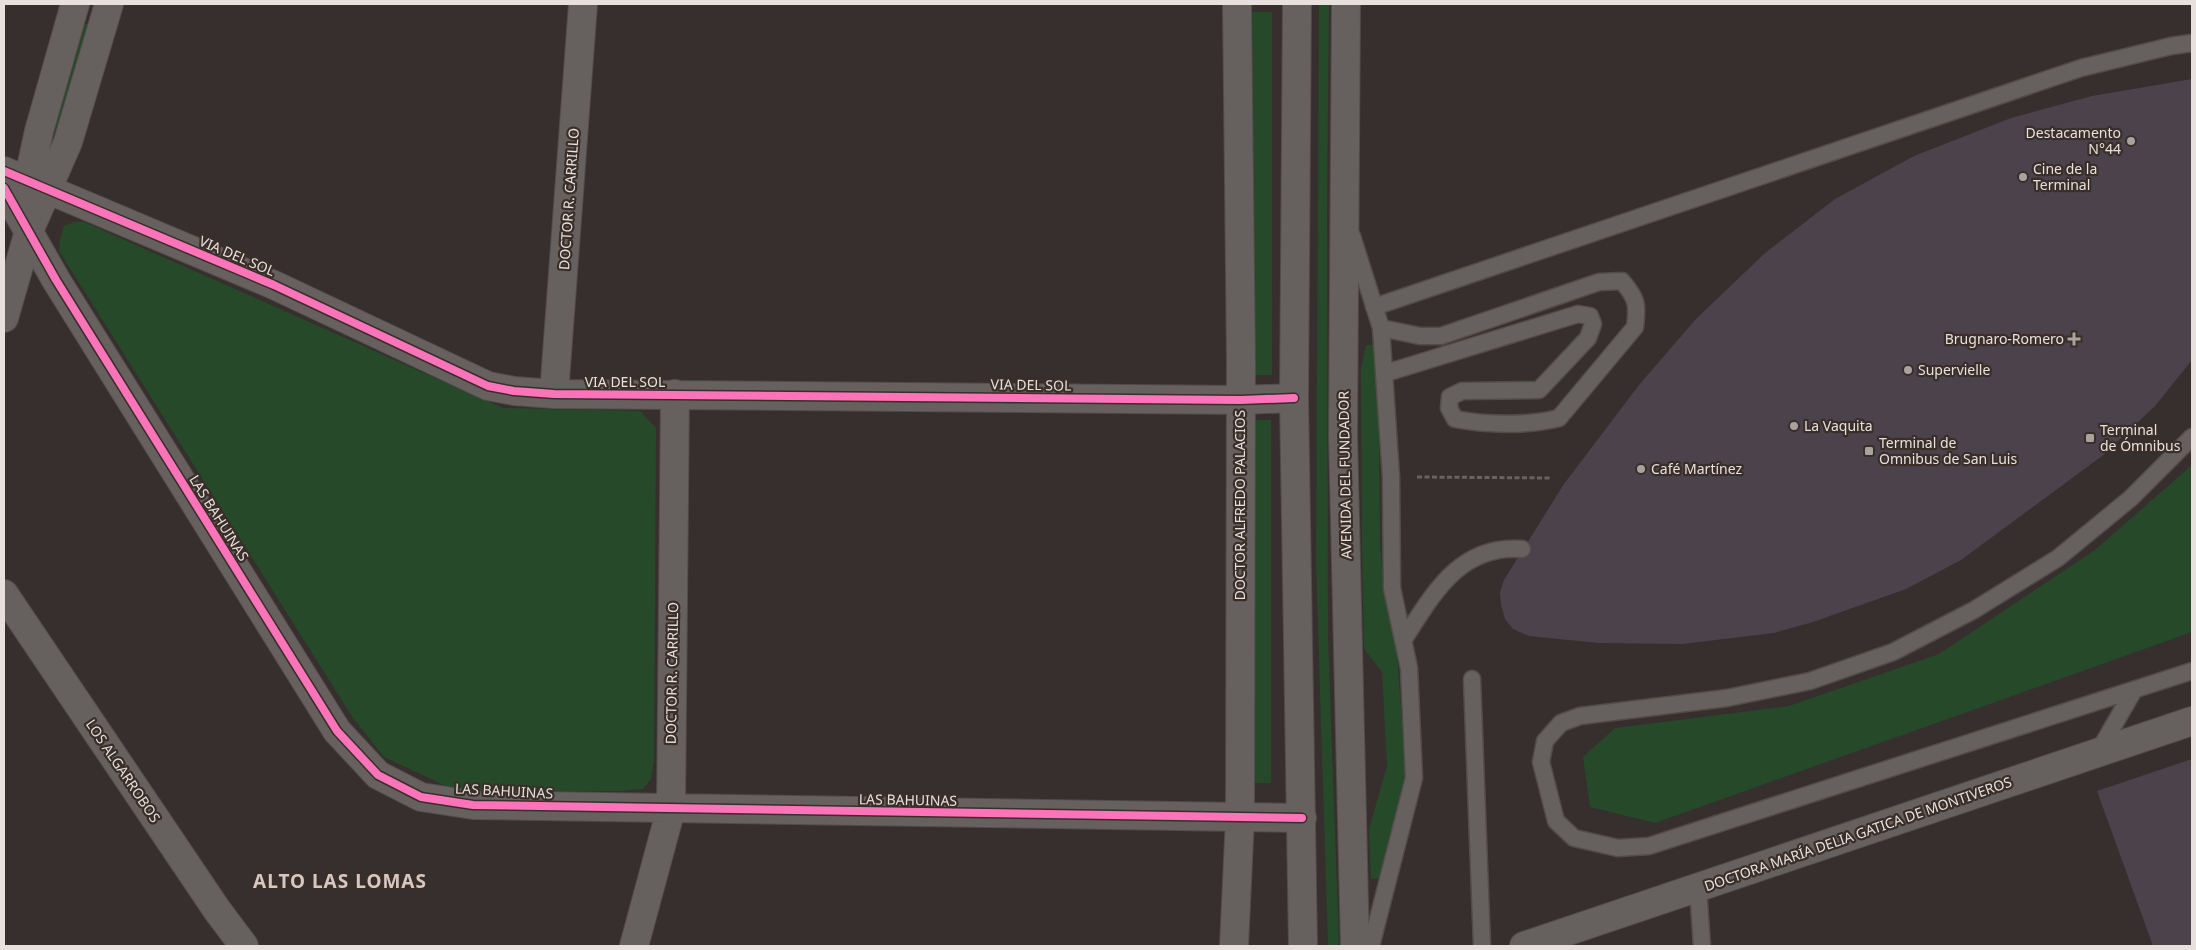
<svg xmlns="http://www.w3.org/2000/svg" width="2196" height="950" font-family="'Noto Sans',sans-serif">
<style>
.green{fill:#26492a}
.building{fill:#4b424c}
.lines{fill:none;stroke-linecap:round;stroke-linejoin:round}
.lane-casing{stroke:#524c49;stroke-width:19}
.street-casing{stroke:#524c49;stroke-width:30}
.secondary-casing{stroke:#524c49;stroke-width:30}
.path{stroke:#676361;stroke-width:3;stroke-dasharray:5 2.5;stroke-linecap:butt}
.lane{stroke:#66615f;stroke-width:16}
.street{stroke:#66615f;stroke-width:28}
.secondary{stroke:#66615f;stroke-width:28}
.cycleway-casing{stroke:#3a2e29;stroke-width:11}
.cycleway{stroke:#fb73b8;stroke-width:8}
.poi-dot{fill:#aaa29f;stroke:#3a2e29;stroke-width:2}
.labels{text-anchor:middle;stroke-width:4.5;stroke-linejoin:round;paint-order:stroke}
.poi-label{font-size:14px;fill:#e8e0dc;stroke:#3a2e29;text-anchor:start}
.street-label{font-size:14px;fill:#e8e0dc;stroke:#3a2e29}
.district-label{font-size:19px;font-weight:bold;letter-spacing:1px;fill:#d7c7c0;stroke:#3a2e29}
</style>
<rect width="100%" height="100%" fill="#362f2d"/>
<path class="green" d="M 1319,4 L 1329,4 L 1327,207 L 1328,637 L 1339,946 L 1328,946 L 1316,563 Z
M 1252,12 L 1272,12 L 1272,375 L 1252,375 Z
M 83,23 L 90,25 L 58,139 L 51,137 Z
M 74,222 L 84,222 L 503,408 L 640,411 L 656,428 L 654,760 L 651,779 L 643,789 L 621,791 L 496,792 L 446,786 L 384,757 L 353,718 L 59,251 L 60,240 L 64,226 Z
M 1366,345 L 1375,345 L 1378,355 L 1380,542 L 1383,587 L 1396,643 L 1406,776 L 1381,878 L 1371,879 L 1369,829 L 1387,766 L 1382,672 L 1364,649 L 1362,554 L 1361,369 Z
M 1250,420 L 1271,420 L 1271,783 L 1251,783 Z
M 2192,465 L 2192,632 L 1655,823 L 1590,807 L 1583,757 L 1615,728 L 1789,706 L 1939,654 L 2095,550 Z"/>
<path class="building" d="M 2192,79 L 2192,360 L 2155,406 L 2102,456 L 1961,560 L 1906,589 L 1813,622 L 1774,633 L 1682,644 L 1599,643 L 1529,636 L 1513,629 L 1505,619 L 1501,605 L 1500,592 L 1504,580 L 1564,484 L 1639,385 L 1695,320 L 1765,253 L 1835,199 L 1914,156 L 2011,118 L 2092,96 Z
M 2192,759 L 2192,946 L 2153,946 L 2097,791 Z"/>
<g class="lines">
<defs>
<path id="lane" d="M 1352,236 L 1381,328 L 1391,477 L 1392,588 L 1409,668 L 1414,778 L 1371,946
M 1374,307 L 2081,68 L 2171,46 L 2192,43
M 1381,328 L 1420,336 L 1441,336 L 1599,282 L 1622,281 C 1637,299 1638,304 1635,327 L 1559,418 C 1529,426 1486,425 1455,419 L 1449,408 L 1450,397 L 1462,391 L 1539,390 L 1588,338 L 1593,324 L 1590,316 L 1578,314 L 1386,373
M 2192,437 L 2131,498 L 2058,558 L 1974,610 L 1893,652 L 1810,681 L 1727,698 L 1580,716 L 1561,723 L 1545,741 L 1541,762 L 1556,821 L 1574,838 L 1618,848 L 1649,846 L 2192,671
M 1404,639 C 1433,594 1460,544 1522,549
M 1472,679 L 1482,946
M 2097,754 L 2134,690
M 1698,888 L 1702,946"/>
<path id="street" d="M 4,171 L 274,285 L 488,386 L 514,391 L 554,394 L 1240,400 L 1294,398
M 4,188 L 56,280 L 337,731 L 378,775 L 421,797 L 473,805 L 1302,818
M 29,199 L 28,182 L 39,131 L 75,4
M 4,318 L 29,231 L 68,142 L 109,4
M 554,394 L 583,4
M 4,594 L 217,910 L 244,946
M 634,946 L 671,809 L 675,394
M 1234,946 L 1240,818 L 1241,362 L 1237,4
M 1524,946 L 2192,721"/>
<path id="secondary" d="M 1297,4 L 1294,398 L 1303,946
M 1346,4 L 1343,435 L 1355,946"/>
</defs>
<use href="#lane" class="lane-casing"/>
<use href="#street" class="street-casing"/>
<use href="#secondary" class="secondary-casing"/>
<path class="path" d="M 1417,477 L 1552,478"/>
<use href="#lane" class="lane"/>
<use href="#street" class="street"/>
<use href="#secondary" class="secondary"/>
<defs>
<path id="cycleway" d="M 4,171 L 274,285 L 488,386 L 514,391 L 554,394 L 1240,400 L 1294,398
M 4,188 L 56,280 L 337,731 L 378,775 L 421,797 L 473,805 L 1302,818"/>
</defs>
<use href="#cycleway" class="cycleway-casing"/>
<use href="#cycleway" class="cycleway"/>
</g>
<g class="poi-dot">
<circle cx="2131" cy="141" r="5"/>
<circle cx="2023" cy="177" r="5"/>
<path d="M2071.5 331.5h5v5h5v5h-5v5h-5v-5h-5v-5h5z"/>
<circle cx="1908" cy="370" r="5"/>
<circle cx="1794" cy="426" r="5"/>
<rect x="2085" y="433" width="10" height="10" rx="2.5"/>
<rect x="1864" y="446" width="10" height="10" rx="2.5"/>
<circle cx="1641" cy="469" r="5"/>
</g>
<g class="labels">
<g class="poi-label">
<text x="2121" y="138" text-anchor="end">Destacamento<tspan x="2121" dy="16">N°44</tspan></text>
<text x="2033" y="174">Cine de la<tspan x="2033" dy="16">Terminal</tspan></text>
<text x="2064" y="344" text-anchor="end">Brugnaro-Romero</text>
<text x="1918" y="375">Supervielle</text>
<text x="1804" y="431">La Vaquita</text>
<text x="2100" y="435">Terminal<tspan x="2100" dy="16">de Ómnibus</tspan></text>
<text x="1879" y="448">Terminal de<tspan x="1879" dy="16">Omnibus de San Luis</tspan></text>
<text x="1651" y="474">Café Martínez</text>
</g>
<g class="street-label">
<text transform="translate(569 199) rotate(-86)" y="5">DOCTOR R. CARRILLO</text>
<text transform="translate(237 256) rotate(23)" y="5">VIA DEL SOL</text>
<text x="625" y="387">VIA DEL SOL</text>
<text transform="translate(1031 385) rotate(1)" y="5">VIA DEL SOL</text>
<text transform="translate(1345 475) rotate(-91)" y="5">AVENIDA DEL FUNDADOR</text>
<text transform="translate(1240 505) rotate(-90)" y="5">DOCTOR ALFREDO PALACIOS</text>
<text transform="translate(219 518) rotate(58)" y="5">LAS BAHUINAS</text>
<text transform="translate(672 673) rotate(-89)" y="5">DOCTOR R. CARRILLO</text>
<text transform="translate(123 771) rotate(56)" y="5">LOS ALGARROBOS</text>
<text transform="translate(504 791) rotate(3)" y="5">LAS BAHUINAS</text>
<text transform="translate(908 800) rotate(1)" y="5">LAS BAHUINAS</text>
<text transform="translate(1858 834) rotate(-19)" y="5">DOCTORA MARÍA DELIA GATICA DE MONTIVEROS</text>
</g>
<g class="district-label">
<text x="340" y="888">ALTO LAS LOMAS</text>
</g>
</g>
<rect width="2196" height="950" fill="none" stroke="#e8e0dc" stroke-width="10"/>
</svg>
